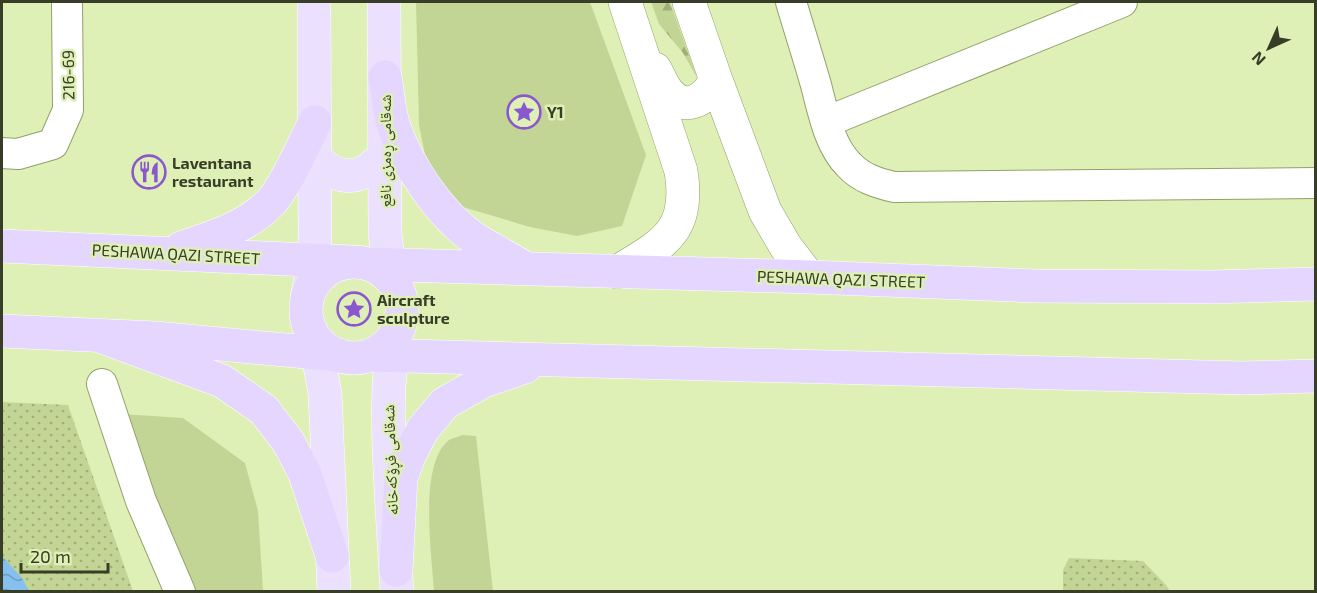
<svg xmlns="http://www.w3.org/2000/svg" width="1317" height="593" font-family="'Exo 2','Noto Naskh Arabic',sans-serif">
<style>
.grass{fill:url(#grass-dots)}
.forest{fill:url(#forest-firs)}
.park{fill:#c3d595}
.water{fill:url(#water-waves)}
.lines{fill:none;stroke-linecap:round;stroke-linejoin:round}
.minor-casing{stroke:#91a06a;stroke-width:32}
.tertiary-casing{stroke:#91a06a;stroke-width:34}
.primary-casing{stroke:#fff;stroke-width:34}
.trunk-casing{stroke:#fff;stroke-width:34}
.minor{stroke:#fff;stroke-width:30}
.tertiary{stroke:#fff;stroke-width:33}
.primary{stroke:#ebe0fe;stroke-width:33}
.trunk{stroke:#e4d6fe;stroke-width:33}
.labels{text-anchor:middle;stroke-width:5;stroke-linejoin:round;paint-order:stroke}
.street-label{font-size:16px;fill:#373d27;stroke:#dff0b7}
.poi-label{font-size:16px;font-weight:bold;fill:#373d27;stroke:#dff0b7;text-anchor:start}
</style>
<defs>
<pattern id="grass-dots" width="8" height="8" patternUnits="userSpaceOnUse" patternTransform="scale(1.5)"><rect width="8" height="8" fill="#c3d595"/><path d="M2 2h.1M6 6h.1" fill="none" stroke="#9fae7a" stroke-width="1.8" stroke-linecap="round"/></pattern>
<pattern id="forest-firs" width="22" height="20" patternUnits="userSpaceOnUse" patternTransform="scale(1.5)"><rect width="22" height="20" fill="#c3d595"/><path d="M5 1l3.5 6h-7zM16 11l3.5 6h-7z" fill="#9fae7a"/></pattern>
<pattern id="water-waves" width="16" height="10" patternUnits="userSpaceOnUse" patternTransform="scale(1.5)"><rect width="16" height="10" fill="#84c1ee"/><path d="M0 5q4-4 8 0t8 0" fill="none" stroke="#6d9ec1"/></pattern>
</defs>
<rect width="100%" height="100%" fill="#dff0b7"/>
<path class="grass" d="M 2,402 L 68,405 L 133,591 L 2,592 Z
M 1069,558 L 1143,561 L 1166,585 L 1170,591 L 1063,591 L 1063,570 Z"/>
<path class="forest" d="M 651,2 L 670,2 L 697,78 L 683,53 L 659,24 Z"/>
<path class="park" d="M 416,2 L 590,2 L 646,155 L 622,226 L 577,236 L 530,227 L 463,207 L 427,165 L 419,125 Z
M 122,414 L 183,418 L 245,463 L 258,511 L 263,591 L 190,591 Z
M 462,435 L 476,436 L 493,591 L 434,591 C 432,556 418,464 449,440 C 452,438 459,437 462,435 Z"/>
<path class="water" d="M 2,556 L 22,578 L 29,591 L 2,591 Z"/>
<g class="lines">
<defs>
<path id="minor" d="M 791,2 C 799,29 808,57 816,85 C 823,112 829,145 849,165 C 861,178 877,183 894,187 L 1316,183
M 826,122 L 1122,2
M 2,153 L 18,154 L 53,144 L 68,110 L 67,2
M 102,384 L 141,501 L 180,592"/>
<path id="tertiary" d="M 689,2 L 716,80 L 765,211 L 786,247 L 809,277
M 655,69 C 659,76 662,84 667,91 C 684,113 705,101 716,80
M 617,272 C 663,244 691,232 681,171 L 625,2"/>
<path id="primary" d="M 384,2 L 385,232 L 387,251 L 400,299
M 315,158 C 338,182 362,182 384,155
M 307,298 L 314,261 L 315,236 L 314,2
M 311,331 L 319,360 L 325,394 L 334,592
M 397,592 C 394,544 391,496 389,449 C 388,408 387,370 397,330"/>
<path id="trunk" d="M 385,77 C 388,93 389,112 394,127 C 408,167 440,215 475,239 C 491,249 507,257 523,267
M 2,246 L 350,262
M 181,248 C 213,237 248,227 272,201 C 288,182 303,145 315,122
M306 310a48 48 0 1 1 96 0a48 48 0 1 1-96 0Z
M 367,264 L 809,277 L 1036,286 L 1212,287 L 1316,284
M 2,331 L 155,338 L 339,355
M 97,335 L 222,381 L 264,410 L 289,443 L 305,474 L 332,556
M 370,355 L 1242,378 L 1316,376
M 396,570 L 401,478 L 409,456 L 423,429 L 445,403 L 484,381 L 525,367"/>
</defs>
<use href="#minor" class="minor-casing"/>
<use href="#tertiary" class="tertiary-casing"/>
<use href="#primary" class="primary-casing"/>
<use href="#trunk" class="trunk-casing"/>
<use href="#minor" class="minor"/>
<use href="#tertiary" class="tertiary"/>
<use href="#primary" class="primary"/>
<use href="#trunk" class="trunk"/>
</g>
<defs>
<symbol id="sight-ring" viewBox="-11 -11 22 22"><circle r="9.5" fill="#dff0b7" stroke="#8b57cf" stroke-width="1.5"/><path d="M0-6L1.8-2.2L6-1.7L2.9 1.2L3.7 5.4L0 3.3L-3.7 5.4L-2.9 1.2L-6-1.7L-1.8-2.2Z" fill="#8b57cf"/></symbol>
<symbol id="restaurant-ring" viewBox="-11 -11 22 22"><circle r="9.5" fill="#dff0b7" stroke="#8b57cf" stroke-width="1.5"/><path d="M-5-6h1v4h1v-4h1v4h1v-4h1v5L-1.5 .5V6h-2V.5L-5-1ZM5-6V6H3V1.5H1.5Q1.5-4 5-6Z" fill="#8b57cf"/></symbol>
</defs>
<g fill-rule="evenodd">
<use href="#sight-ring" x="505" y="93" width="38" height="38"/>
<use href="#restaurant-ring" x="130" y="153" width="38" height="38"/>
<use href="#sight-ring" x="335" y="290" width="38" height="38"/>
</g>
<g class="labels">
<g class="street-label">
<text transform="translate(68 75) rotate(-91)" y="6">216-69</text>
<text transform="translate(385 151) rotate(-90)" y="6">شەقامی ڕەمزی نافع</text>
<text transform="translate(176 254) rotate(3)" y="6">PESHAWA QAZI STREET</text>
<text transform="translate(841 279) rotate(2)" y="6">PESHAWA QAZI STREET</text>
<text transform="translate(390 460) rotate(-92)" y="6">شەقامی فڕۆکەخانە</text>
</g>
<g class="poi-label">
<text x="547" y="118">Y1</text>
<text x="172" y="169">Laventana<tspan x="172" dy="18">restaurant</tspan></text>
<text x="377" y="306">Aircraft<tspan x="377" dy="18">sculpture</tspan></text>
</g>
</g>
<rect width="1317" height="593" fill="none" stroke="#373d27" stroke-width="6"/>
<g transform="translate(1269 48) rotate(225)" stroke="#dff0b7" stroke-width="4.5" paint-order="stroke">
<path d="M0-4.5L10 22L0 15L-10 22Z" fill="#373d27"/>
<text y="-9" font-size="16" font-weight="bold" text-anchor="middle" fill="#373d27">N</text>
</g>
<path d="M21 563v9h87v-9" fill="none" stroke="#373d27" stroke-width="3"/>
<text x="30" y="563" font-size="18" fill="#373d27" stroke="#dff0b7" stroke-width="4.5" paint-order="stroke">20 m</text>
</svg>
